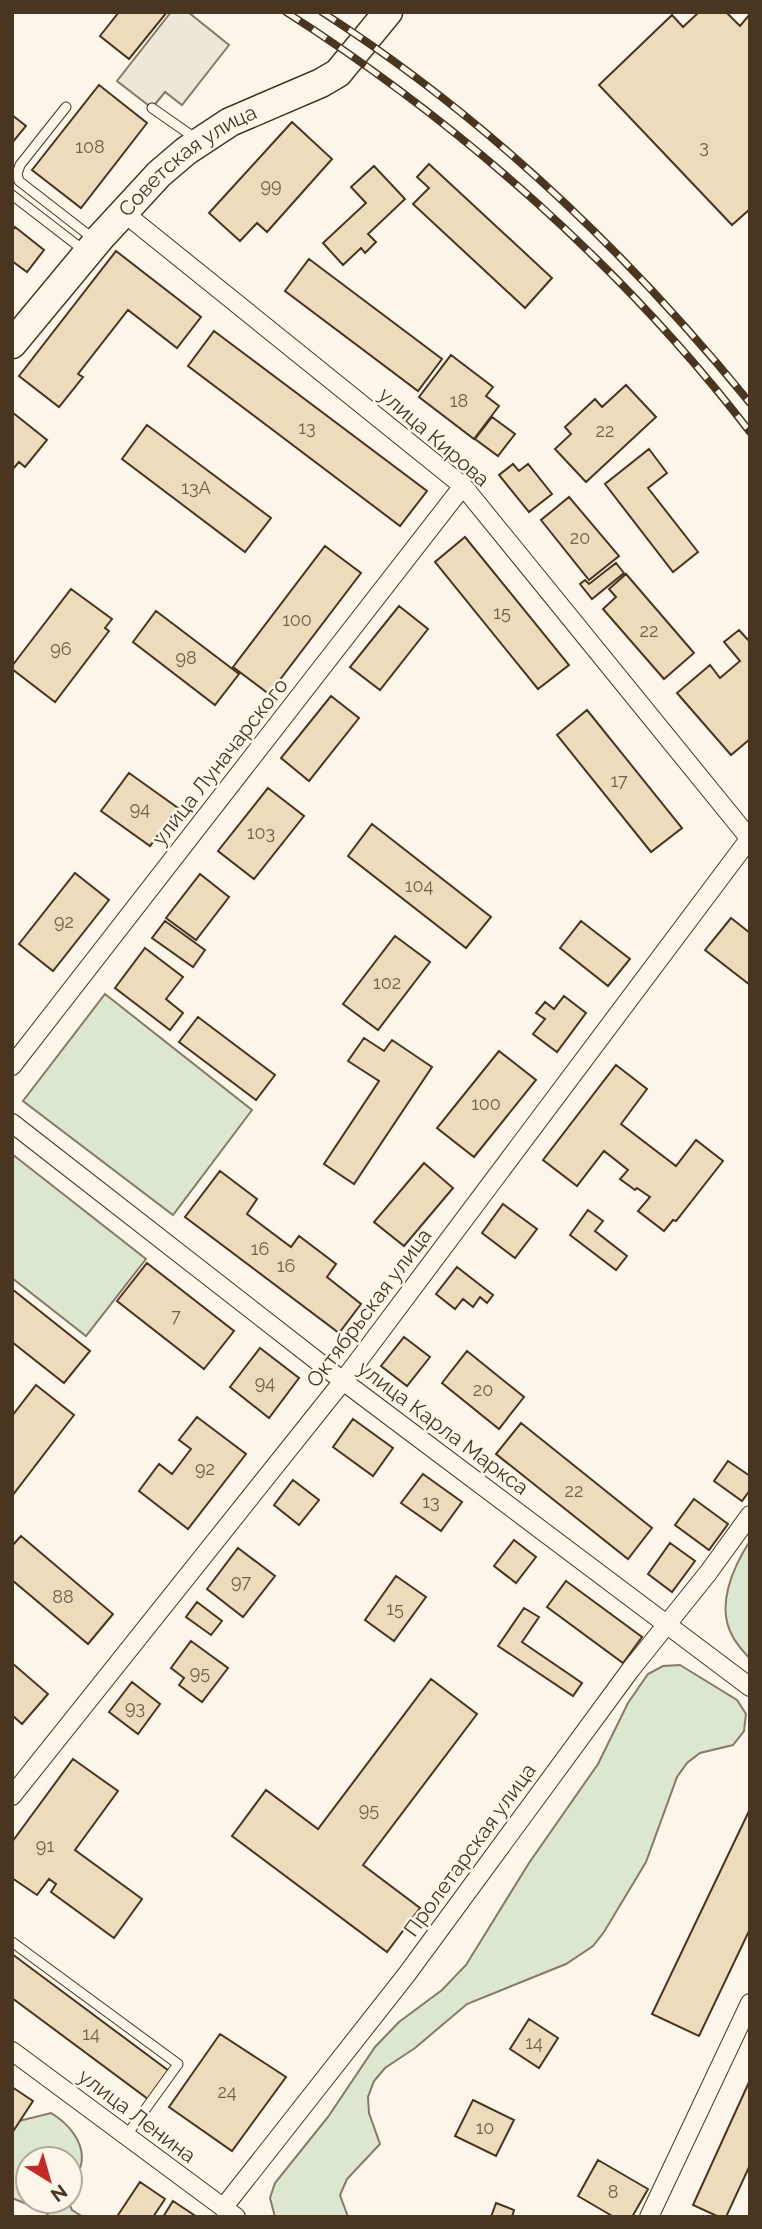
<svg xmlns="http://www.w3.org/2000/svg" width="762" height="2229" font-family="Raleway,sans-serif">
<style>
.green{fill:#dce7d0;stroke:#887966;stroke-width:2}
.parking{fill:#ede7d9;stroke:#887966;stroke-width:2}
.building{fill:#ecdcbc;stroke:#4a3520;stroke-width:2}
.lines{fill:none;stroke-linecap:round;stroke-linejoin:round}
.lane-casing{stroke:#4a3520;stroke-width:11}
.street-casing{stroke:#4a3520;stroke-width:20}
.primary-casing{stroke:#4a3520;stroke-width:31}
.lane{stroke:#fbf6e9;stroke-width:9}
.street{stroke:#fbf6e9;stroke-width:18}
.primary{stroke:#fbf6e9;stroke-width:28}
.rail-casing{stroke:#4a3520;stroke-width:8}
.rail{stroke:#fbf6e9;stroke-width:5;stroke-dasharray:16;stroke-linecap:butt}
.labels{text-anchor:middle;stroke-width:5;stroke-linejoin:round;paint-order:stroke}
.number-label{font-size:18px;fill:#725f47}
.street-label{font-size:21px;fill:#4a3520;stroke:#fbf6e9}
</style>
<rect width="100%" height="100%" fill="#fbf6e9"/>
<path class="green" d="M 105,994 L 252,1110 L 173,1215 L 23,1101 Z
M 12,1154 L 146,1259 L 86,1336 L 12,1278 Z
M 750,1541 L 750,1659 C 744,1652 737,1645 733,1637 C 715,1607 733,1567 750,1541 Z
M 680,1665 L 737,1700 L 746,1714 L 744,1731 L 733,1745 L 700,1753 L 687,1763 L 677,1777 L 646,1862 L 604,1932 L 593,1946 L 566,1964 L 467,2004 L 415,2048 L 385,2068 L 374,2081 L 368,2097 L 369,2113 L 380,2144 L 347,2179 L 340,2195 L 348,2217 L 275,2217 L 270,2198 L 275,2183 L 328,2117 L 375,2047 L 399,2022 L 442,1990 L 466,1965 L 529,1863 L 598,1764 L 628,1703 L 648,1674 L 663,1666 Z
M 51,2113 C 68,2123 86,2143 81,2165 C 79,2172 74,2179 70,2186 L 70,2159 L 28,2159 L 28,2201 L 68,2201 L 72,2210 L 83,2217 L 50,2217 L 44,2211 L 12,2198 L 12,2120 L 19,2121 Z"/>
<path class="parking" d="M 171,12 L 188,12 L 229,45 L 182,105 L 165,92 L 152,108 L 117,81 Z"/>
<path class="building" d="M 119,12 L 167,12 L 129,59 L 100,36 Z
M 699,12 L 726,12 L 740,26 L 750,14 L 750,209 L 732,225 L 599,85 L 672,15 L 683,27 Z
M 99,85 L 147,123 L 81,208 L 32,170 Z
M 12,115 L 26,126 L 12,143 Z
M 292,122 L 332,159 L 267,232 L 257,223 L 240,241 L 209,213 Z
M 429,164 L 552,278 L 525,308 L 413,204 L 429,188 L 417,177 Z
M 374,166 L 405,199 L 368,234 L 376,242 L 365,253 L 361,248 L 343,265 L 323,243 L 366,203 L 351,187 Z
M 15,227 L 44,250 L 27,272 L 12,261 L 12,231 Z
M 116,251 L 201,317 L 177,348 L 128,310 L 78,374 L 83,377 L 59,407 L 19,376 Z
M 309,259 L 442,359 L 418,391 L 285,291 Z
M 214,331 L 427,491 L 400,526 L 188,366 Z
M 451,355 L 493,387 L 486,396 L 499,406 L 474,439 L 419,397 Z
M 626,385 L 656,417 L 586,482 L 555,449 L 571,434 L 565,427 L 595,399 L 602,407 Z
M 12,412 L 47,440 L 25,467 L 19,462 L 12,470 Z
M 492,417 L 515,434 L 498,456 L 475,439 Z
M 147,425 L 271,518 L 245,552 L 122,459 Z
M 649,449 L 667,473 L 648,488 L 698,552 L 673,572 L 605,484 Z
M 513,464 L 519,471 L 528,464 L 552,494 L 529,512 L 499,475 Z
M 569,497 L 619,556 L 589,580 L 541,520 Z
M 465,537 L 569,665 L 538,689 L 435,562 Z
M 325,546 L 361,573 L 269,694 L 233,667 Z
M 616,563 L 624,573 L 592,599 L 580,584 L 585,580 L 589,584 Z
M 626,574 L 694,653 L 664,679 L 603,609 L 616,597 L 609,589 Z
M 71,589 L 112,619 L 105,628 L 109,631 L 55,702 L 12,669 L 12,666 Z
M 399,606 L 428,629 L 380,690 L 350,667 Z
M 156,611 L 239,674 L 215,705 L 133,642 Z
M 739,630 L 750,642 L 750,739 L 731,755 L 677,693 L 710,665 L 720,678 L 740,661 L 724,642 Z
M 331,696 L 359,718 L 309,781 L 281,758 Z
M 587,710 L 682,828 L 651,852 L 557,735 Z
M 129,773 L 178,808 L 150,846 L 101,811 Z
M 268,788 L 304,816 L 254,879 L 218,851 Z
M 372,824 L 491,917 L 466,948 L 348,856 Z
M 75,873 L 109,900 L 53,971 L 19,944 Z
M 200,874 L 229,897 L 196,940 L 166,918 Z
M 731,918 L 750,933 L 750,985 L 705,950 Z
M 165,921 L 205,950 L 193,967 L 152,938 Z
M 581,921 L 630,959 L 608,986 L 560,948 Z
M 395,936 L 430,962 L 378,1030 L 343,1004 Z
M 145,948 L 183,977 L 166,999 L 183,1013 L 170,1030 L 115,988 Z
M 564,996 L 586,1013 L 557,1052 L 533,1034 L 545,1019 L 536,1013 L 545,1002 L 554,1009 Z
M 198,1017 L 275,1075 L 256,1100 L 179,1042 Z
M 364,1038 L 384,1051 L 392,1040 L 432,1067 L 354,1184 L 324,1164 L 379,1081 L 348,1061 Z
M 499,1051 L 536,1080 L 474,1157 L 437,1128 Z
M 616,1065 L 647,1089 L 621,1124 L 676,1166 L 696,1140 L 723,1161 L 676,1221 L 673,1220 L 664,1231 L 638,1211 L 650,1197 L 637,1188 L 635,1190 L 620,1179 L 628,1170 L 604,1151 L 577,1186 L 543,1160 Z
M 424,1163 L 453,1188 L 404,1246 L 374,1222 Z
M 220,1171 L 257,1199 L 247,1214 L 291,1247 L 299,1236 L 336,1264 L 327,1277 L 361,1304 L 339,1333 L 185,1217 Z
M 503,1204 L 537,1229 L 515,1258 L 482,1233 Z
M 588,1210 L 603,1221 L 595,1231 L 627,1256 L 616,1270 L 570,1235 Z
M 147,1263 L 234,1331 L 204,1369 L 117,1301 Z
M 457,1267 L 493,1295 L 487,1303 L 480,1297 L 473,1307 L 463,1299 L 455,1309 L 436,1294 Z
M 12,1289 L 90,1351 L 64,1383 L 12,1342 Z
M 404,1337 L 430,1357 L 407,1386 L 381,1366 Z
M 260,1348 L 299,1378 L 269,1418 L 230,1387 Z
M 467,1351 L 524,1397 L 499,1429 L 442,1383 Z
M 36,1385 L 74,1415 L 12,1496 L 12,1416 Z
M 197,1417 L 246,1454 L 188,1529 L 139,1491 L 159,1464 L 172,1474 L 191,1449 L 179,1440 Z
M 353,1419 L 393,1448 L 373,1476 L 333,1447 Z
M 521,1423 L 652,1528 L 628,1559 L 496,1454 Z
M 728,1461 L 750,1476 L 750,1490 L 742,1501 L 714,1481 Z
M 423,1474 L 462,1502 L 441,1531 L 401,1503 Z
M 293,1480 L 319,1500 L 299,1525 L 274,1505 Z
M 694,1499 L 728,1524 L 709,1550 L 675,1525 Z
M 21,1536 L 113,1614 L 88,1644 L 12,1580 L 12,1546 Z
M 514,1540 L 536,1557 L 516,1583 L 494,1566 Z
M 670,1543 L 695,1561 L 672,1592 L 648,1574 Z
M 238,1548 L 275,1576 L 243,1617 L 207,1589 Z
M 396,1576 L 426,1597 L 394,1641 L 365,1620 Z
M 566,1581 L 642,1637 L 623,1663 L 547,1607 Z
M 197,1602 L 222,1621 L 211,1635 L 186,1617 Z
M 524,1608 L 539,1617 L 522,1642 L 582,1683 L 573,1696 L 498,1646 Z
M 191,1641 L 228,1668 L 202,1702 L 179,1685 L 184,1678 L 171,1668 Z
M 12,1663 L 48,1694 L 22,1724 L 12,1715 Z
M 431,1679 L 477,1714 L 363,1865 L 420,1908 L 387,1952 L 232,1836 L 266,1790 L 318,1829 Z
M 132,1682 L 160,1704 L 138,1734 L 109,1712 Z
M 73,1759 L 118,1791 L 75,1850 L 142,1899 L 114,1938 L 51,1892 L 56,1884 L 49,1879 L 37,1895 L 12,1878 L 12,1842 Z
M 750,1809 L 750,1929 L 699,2036 L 652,2014 Z
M 12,1954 L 169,2071 L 148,2099 L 12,1998 Z
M 529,2019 L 558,2038 L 539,2068 L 510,2049 Z
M 220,2034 L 286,2077 L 232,2151 L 169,2107 Z
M 750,2080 L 750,2165 L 726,2217 L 719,2217 L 693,2205 Z
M 12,2087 L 33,2101 L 12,2133 Z
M 473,2100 L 514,2120 L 496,2156 L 455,2136 Z
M 598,2160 L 648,2189 L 632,2217 L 614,2217 L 578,2196 Z
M 140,2182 L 165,2199 L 153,2217 L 120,2217 L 118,2215 Z
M 173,2201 L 197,2217 L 163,2217 Z
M 496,2203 L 514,2210 L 512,2217 L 491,2217 Z"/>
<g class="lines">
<defs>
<path id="lane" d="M 66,107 L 20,165 L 17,174 L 19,181 L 95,240
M 152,108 L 195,138
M 12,195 L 86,252
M 12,1942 L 178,2064 L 126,2136"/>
<path id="street" d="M 123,212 L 463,486 L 750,839
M 12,1066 L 463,486
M 12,1123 L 343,1381 L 750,1687
M 12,1796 L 343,1381 L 750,838
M 12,2051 L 236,2217
M 223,2208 L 407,1974 L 631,1669 L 708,1573 L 750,1515
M 649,2217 L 750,2003"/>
<g id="primary">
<path id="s1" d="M 12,344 L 100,238 L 159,174 L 186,151 L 230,122 L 321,83 L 338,73 L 388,12"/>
</g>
</defs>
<use href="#lane" class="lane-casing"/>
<use href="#street" class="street-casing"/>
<use href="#primary" class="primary-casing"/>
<use href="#lane" class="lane"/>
<use href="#street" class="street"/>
<use href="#primary" class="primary"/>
<defs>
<path id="rail" d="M 286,12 C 460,123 624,268 750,432
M 322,12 C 485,117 628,253 750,403"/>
</defs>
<use href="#rail" class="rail-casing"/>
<use href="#rail" class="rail"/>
</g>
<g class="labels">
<g class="number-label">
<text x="90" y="153">108</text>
<text x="704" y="153">3</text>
<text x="271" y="192">99</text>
<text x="459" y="407">18</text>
<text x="307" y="434">13</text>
<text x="605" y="437">22</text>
<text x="196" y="494">13А</text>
<text x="580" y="544">20</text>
<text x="502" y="619">15</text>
<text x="297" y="626">100</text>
<text x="649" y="637">22</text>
<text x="61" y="655">96</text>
<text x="186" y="664">98</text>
<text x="619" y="787">17</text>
<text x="140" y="815">94</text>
<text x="261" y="839">103</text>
<text x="419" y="892">104</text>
<text x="64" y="928">92</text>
<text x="387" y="989">102</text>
<text x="486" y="1110">100</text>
<text x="260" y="1255">16</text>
<text x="286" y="1272">16</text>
<text x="176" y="1322">7</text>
<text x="265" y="1389">94</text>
<text x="483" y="1396">20</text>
<text x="205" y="1475">92</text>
<text x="574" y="1497">22</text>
<text x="431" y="1508">13</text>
<text x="241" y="1588">97</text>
<text x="63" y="1603">88</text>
<text x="395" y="1615">15</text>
<text x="200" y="1679">95</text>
<text x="135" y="1714">93</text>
<text x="369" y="1816">95</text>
<text x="45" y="1852">91</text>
<text x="91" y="2040">14</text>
<text x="534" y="2049">14</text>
<text x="227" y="2098">24</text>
<text x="485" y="2134">10</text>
<text x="613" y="2198">8</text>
</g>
<g class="street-label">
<text dy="7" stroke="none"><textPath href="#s1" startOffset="256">Советская улица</textPath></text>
<text transform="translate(434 437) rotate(41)" y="7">улица Кирова</text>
<text transform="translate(220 762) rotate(-52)" y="7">улица Луначарского</text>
<text transform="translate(369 1308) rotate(-53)" y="7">Октябрьская улица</text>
<text transform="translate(443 1428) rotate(37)" y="7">улица Карла Маркса</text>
<text transform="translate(470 1850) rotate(-54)" y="7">Пролетарская улица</text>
<text transform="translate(137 2116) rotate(37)" y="7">улица Ленина</text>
</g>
</g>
<rect width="762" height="2229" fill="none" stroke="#4a3520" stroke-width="28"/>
<g transform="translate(49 2180) rotate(143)"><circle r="33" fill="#fbf6e9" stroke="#b4a999" stroke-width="2"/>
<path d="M0-5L12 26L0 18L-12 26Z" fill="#c62828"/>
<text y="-10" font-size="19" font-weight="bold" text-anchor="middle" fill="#4a3520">N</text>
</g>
</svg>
